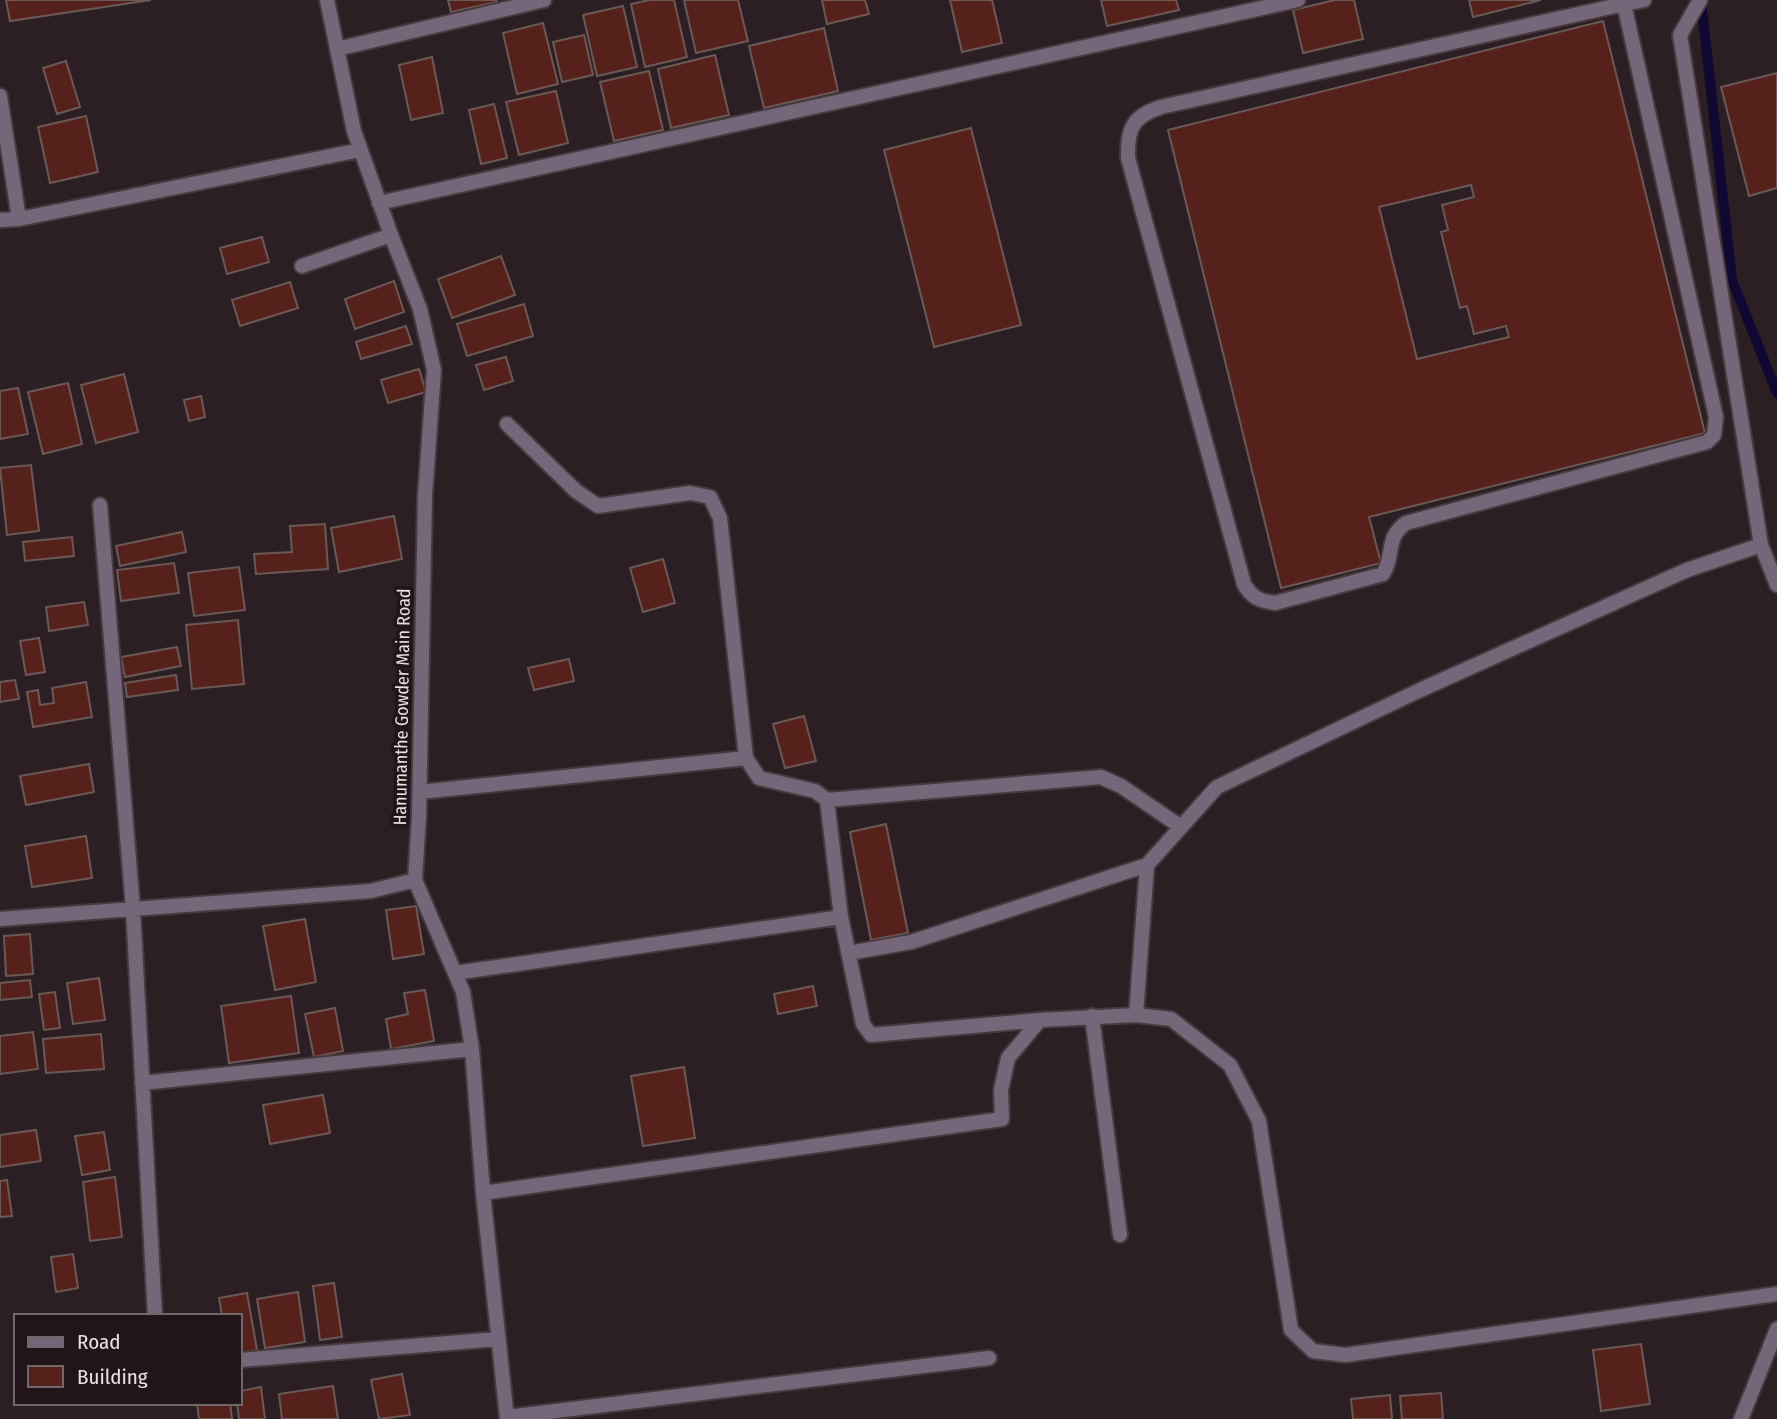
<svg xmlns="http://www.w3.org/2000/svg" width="1777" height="1419" font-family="'Fira Sans Condensed',sans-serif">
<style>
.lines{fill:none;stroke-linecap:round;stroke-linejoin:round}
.stream{stroke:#100733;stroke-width:10}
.building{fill:#56211a;stroke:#6a5956;stroke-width:2;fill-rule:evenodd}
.service-casing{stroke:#473a3f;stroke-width:18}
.minor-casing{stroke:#473a3f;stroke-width:18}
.service{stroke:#76667a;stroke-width:14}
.minor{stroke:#76667a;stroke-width:14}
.labels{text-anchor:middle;stroke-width:7;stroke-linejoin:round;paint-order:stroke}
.street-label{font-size:18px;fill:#eae0e3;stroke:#22151a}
</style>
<rect width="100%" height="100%" fill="#2c1f24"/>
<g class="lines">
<path class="stream" d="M 1701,0 L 1732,280 L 1777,393"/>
</g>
<path class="building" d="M 6,0 L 151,0 L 10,21 Z
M 448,0 L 496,0 L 497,2 L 451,12 Z
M 650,0 L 674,0 L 687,57 L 645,67 L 631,4 Z
M 684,0 L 738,0 L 748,41 L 696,53 Z
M 822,0 L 865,0 L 869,14 L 827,24 Z
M 950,0 L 992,0 L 1002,43 L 962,52 Z
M 1101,0 L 1176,0 L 1179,10 L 1107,26 Z
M 1335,0 L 1354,0 L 1363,39 L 1303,53 L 1293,10 Z
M 1469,0 L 1541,0 L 1473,17 Z
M 623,6 L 637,67 L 597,76 L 583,15 Z
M 1603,21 L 1705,433 L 1369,517 L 1381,563 L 1281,588 L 1168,130 ZM 1471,185 L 1474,197 L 1442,205 L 1448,230 L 1441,232 L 1460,308 L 1467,306 L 1474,334 L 1506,326 L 1509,337 L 1417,359 L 1379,207 Z
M 543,23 L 558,84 L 517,94 L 503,33 Z
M 824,28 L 838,91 L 764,108 L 749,46 Z
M 584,35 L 593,75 L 562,82 L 553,42 Z
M 715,55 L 729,115 L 671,128 L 658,69 Z
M 432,57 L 443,113 L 411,120 L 399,65 Z
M 66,61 L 80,107 L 57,114 L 43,68 Z
M 649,71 L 663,130 L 614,141 L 600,82 Z
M 1777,73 L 1777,188 L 1749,196 L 1721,87 Z
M 556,91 L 568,143 L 519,155 L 506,102 Z
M 494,104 L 507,158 L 481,164 L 469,110 Z
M 86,116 L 98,172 L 50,183 L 38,127 Z
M 971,128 L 1021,325 L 934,347 L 884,150 Z
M 262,237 L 269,262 L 227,274 L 220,248 Z
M 501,256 L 515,295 L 452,318 L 438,279 Z
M 394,281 L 404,312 L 355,329 L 345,299 Z
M 290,282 L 298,308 L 240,326 L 232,300 Z
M 524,304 L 533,336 L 467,356 L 457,324 Z
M 406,326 L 412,344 L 361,359 L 356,342 Z
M 506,357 L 513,381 L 484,390 L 476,365 Z
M 419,369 L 426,392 L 388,403 L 381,380 Z
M 124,374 L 138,432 L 96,443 L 81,385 Z
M 68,383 L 82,444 L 43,454 L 28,392 Z
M 18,388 L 28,434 L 0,439 L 0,391 Z
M 201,396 L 205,417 L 189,421 L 184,400 Z
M 31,465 L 39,531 L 7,535 L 0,468 Z
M 394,516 L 402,559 L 339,572 L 331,528 Z
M 325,524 L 328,569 L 256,574 L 254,554 L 292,552 L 290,526 Z
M 182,532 L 186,552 L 120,566 L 116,546 Z
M 72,537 L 74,556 L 25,561 L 23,542 Z
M 663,559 L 675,603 L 643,612 L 630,568 Z
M 174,563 L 179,593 L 121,601 L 117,570 Z
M 239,567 L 245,610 L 194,616 L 188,573 Z
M 84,602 L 88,625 L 49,631 L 46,607 Z
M 238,620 L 244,684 L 192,689 L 186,625 Z
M 39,638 L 45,672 L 26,675 L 20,641 Z
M 177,647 L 181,666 L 125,677 L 121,657 Z
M 569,659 L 574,681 L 534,690 L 528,668 Z
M 176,675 L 178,690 L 127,697 L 125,683 Z
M 15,680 L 19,699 L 0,702 L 0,682 Z
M 86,682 L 92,717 L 33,727 L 27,692 L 38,690 L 40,705 L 54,703 L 52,688 Z
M 804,716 L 816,761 L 785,768 L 773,724 Z
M 89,764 L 94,792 L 26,805 L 20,776 Z
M 886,824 L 908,933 L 871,940 L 850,832 Z
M 86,836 L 92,878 L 32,887 L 25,846 Z
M 416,906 L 424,954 L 393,959 L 386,910 Z
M 305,919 L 316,982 L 275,990 L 263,926 Z
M 30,934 L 33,974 L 6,976 L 4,936 Z
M 99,978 L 105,1020 L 73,1024 L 67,983 Z
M 30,980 L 32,997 L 0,1000 L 0,983 Z
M 813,986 L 817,1006 L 778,1014 L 774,994 Z
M 425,990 L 434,1041 L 391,1049 L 386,1019 L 408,1014 L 404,993 Z
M 55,992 L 60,1028 L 44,1030 L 39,994 Z
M 291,996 L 299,1053 L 229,1063 L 221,1006 Z
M 335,1008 L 343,1051 L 314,1057 L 305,1014 Z
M 33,1032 L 38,1069 L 0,1074 L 0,1036 Z
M 101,1034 L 104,1069 L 46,1073 L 43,1039 Z
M 684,1067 L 695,1138 L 643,1146 L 631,1076 Z
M 323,1095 L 330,1133 L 270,1144 L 263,1105 Z
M 36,1130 L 41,1161 L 0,1167 L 0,1135 Z
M 104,1132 L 110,1170 L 82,1175 L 75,1136 Z
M 115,1177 L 122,1237 L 90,1241 L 83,1182 Z
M 7,1180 L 12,1216 L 0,1217 L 0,1181 Z
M 73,1254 L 78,1288 L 56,1292 L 51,1257 Z
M 334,1283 L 342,1337 L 320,1340 L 313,1286 Z
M 298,1292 L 305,1342 L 265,1348 L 257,1299 Z
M 247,1293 L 257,1350 L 240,1354 L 240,1316 L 222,1316 L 219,1298 Z
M 1641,1344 L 1650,1404 L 1601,1411 L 1593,1350 Z
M 402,1374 L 410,1415 L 379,1419 L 371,1380 Z
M 333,1386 L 338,1419 L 282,1419 L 279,1394 Z
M 261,1387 L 265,1419 L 239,1419 L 237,1403 L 240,1403 L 240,1391 Z
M 1441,1393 L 1443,1419 L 1402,1419 L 1400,1396 Z
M 1390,1395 L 1392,1419 L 1353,1419 L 1351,1399 Z
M 197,1403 L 230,1403 L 232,1419 L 199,1419 Z"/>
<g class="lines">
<defs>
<path id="service" d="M 302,266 L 391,235"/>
<path id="minor" d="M 327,0 L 354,131 L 391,235 L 420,309 L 434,370 L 425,495 L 419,816 L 415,880 L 463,992 L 472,1049 L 483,1193 L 507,1419
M 1700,0 L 1680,35 L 1761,545 L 1777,585
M 1624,4 L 1716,417 L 1714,435 L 1707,442 L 1406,523 C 1385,538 1395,554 1383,574 L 1275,603 C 1260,601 1252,598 1244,584 L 1128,158 C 1127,128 1133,116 1161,107 L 1624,4 L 1644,0
M 337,49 L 544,0
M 0,96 L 19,219 L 0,220
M 379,203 L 1298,0
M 19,219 L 360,150
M 100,505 L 133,909 L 155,1316
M 746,758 L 759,778 L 815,791 L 827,800 L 841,917
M 420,792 L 746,758 L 720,518 L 710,497 L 690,493 L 598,506 L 576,491 L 507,424
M 827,800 L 1101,777 L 1121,786 L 1181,827
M 0,919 L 371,891 L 415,880
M 849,953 L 911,942 L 1147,865
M 455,973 L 841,917 L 863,1024 L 871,1035 L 1040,1020
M 1136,1015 L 1147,865 L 1217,787 L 1418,691 L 1687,570 L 1761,545
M 1092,1016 L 1120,1235
M 142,1083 L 472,1049
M 483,1193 L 1002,1119 L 1001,1090 L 1008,1058 L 1040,1020 L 1136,1015 L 1171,1019 L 1230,1065 L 1259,1121 L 1291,1330 L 1313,1351 L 1345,1355 L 1777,1294
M 240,1360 L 498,1339
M 507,1417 L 989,1358
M 1741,1419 L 1777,1329"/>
</defs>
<use href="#service" class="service-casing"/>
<use href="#minor" class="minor-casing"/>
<use href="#service" class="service"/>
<use href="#minor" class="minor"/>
</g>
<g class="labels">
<g class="street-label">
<text transform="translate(402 707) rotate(-89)" y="6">Hanumanthe Gowder Main Road</text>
</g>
</g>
<rect x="14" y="1314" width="228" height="91" fill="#22151a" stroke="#72666a" stroke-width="2"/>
<rect x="28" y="1337" width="35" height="10" fill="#76667a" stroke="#72666a" stroke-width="2"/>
<text x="77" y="1349" font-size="21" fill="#eae0e3">Road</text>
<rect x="28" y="1366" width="35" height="21" fill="#56211a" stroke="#72666a" stroke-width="2"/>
<text x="77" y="1384" font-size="21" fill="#eae0e3">Building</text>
</svg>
